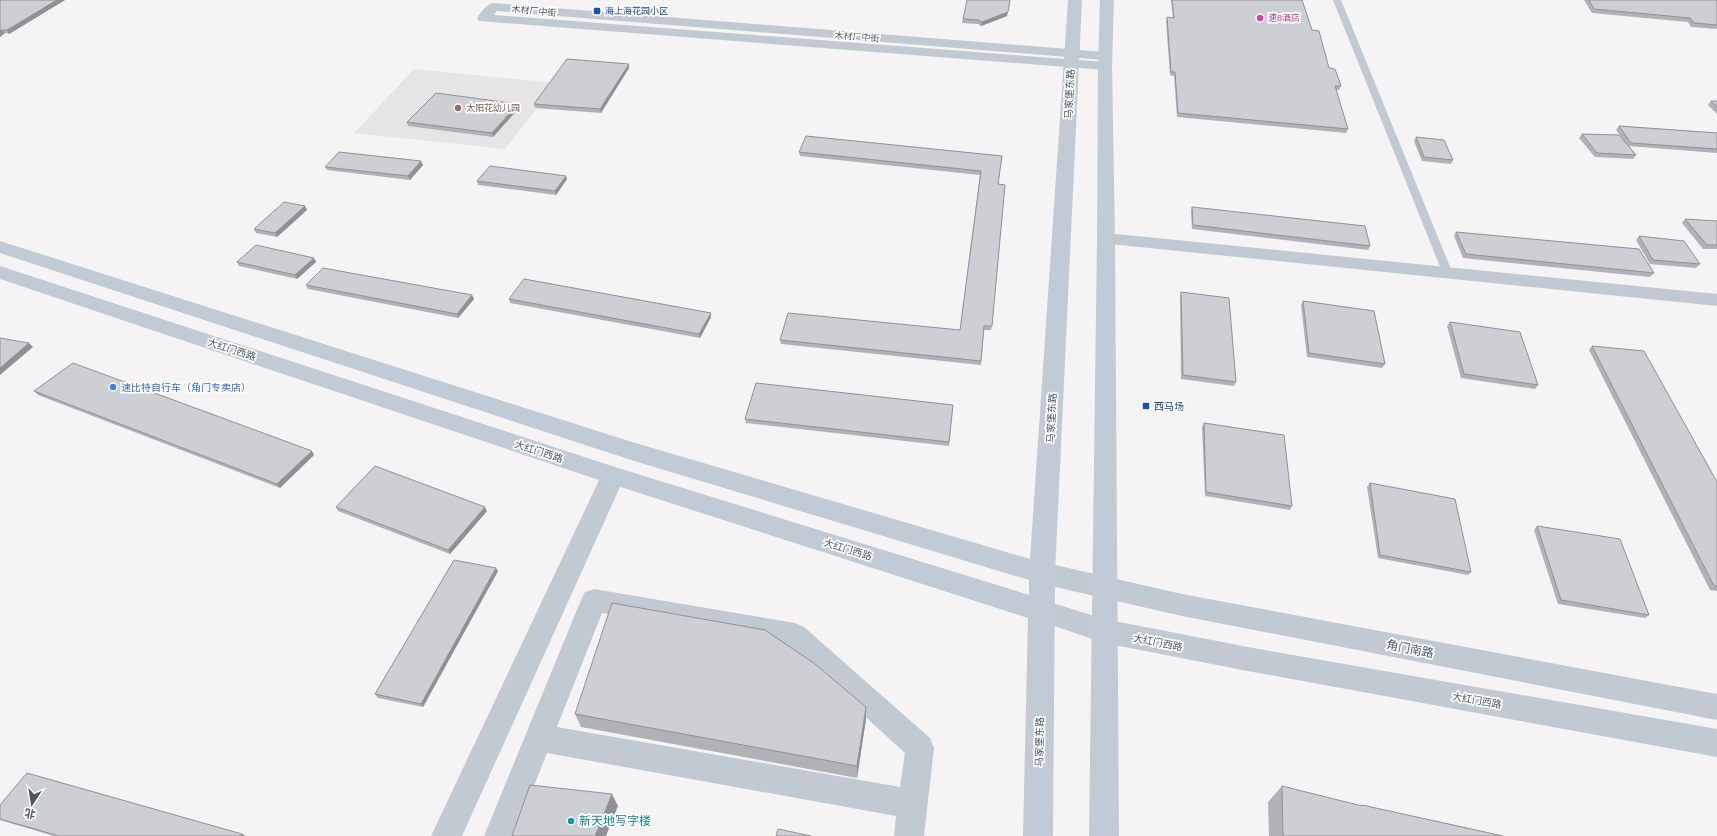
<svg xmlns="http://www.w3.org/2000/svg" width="1717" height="836" font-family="Arial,'Noto Sans SC',sans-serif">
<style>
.education{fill:#e6e4e5}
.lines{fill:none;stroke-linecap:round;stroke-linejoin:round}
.service{fill:#c1cad2;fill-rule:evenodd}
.minor{fill:#c1cad2;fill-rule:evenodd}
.tertiary{fill:#c1cad2;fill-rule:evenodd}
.secondary{fill:#c1cbd6;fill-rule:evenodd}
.wall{fill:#b0b2b7}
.shaded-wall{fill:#909195}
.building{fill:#cdcfd5;stroke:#909195}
.transit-dot{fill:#1a4fb4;stroke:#fff;stroke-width:1.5}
.hotel-dot{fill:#d1479c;stroke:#fff;stroke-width:1.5}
.education-dot{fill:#8d6e63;stroke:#fff;stroke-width:1.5}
.shop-dot{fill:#3f7fe0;stroke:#fff;stroke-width:1.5}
.culture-dot{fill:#0f9aa8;stroke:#fff;stroke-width:1.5}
.labels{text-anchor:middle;stroke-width:3.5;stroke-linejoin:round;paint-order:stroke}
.far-street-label{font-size:9px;fill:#4a5661;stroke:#fff}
.far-transit-label{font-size:9px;fill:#164399;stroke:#fff;text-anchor:start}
.far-hotel-label{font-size:9px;fill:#b23c85;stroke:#fff;text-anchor:start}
.far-education-label{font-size:9px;fill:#785e54;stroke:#fff;text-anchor:start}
.street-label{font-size:10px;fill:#4a5661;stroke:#fff}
.shop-label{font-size:10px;fill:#366cbe;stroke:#fff;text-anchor:start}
.transit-label{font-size:10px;fill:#164399;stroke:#fff;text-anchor:start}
.near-street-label{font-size:12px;fill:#4a5661;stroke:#fff}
.near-culture-label{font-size:12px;fill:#0d838f;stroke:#fff;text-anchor:start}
</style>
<rect width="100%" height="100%" fill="#f5f3f3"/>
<path class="education" d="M 414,69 L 557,83 L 505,149 L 354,133 Z"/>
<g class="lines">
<path class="service" d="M 1333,0 L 1341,0 L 1453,274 L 1452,276 L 1448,277 L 1443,274 Z"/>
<path class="minor" d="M 493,3 L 1105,52 L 1110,53 L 1112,56 L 1110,59 L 1105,60 L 497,11 L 494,15 L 1105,62 L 1110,63 L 1112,66 L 1110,69 L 1105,70 L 479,21 L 477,18 C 481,12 486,5 493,3 Z
M 1106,233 L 1717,294 L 1717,306 L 1100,243 L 1097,239 L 1100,235 Z
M 613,467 L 621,470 L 625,476 L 462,836 L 431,836 L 601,476 L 605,470 Z
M 594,589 L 795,623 L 804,627 L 930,738 L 934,748 L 924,836 L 894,836 L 896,816 L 547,753 L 514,836 L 484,836 L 581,600 L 585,592 ZM 602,613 L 788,646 L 905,753 L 900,787 L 557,727 Z"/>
<path class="tertiary" d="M 1042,562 L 1182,594 L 1717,694 L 1717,720 L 1182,616 L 1042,584 L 1033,581 L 1029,573 L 1033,565 Z
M 1040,599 L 1104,619 L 1253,648 L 1717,729 L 1717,757 L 1253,672 L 1104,643 L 1031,618 L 1027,610 L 1031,602 Z"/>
<path class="secondary" d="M 1068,0 L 1082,0 L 1055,573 L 1053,836 L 1023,836 L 1028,618 L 605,482 L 0,279 L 0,266 L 615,467 L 1029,595 L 1029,580 L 631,460 L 0,253 L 0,241 L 632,442 L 1030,559 Z
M 1100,0 L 1114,0 L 1112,66 L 1115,239 L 1119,836 L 1089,836 L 1097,239 L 1098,66 Z"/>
</g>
<path class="wall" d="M 0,0 L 65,0 L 9,34 L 5,33 L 0,37 Z
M 1010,0 L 1007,16 L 981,26 L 978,24 L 962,23 L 963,19 Z
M 1171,0 L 1302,0 L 1312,30 L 1329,68 L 1341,86 L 1339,90 L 1336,90 L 1348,129 L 1346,133 L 1177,117 L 1174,76 L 1170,75 L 1166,21 L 1167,17 L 1173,18 Z
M 1584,0 L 1717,0 L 1717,29 L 1691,27 L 1688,22 L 1592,13 Z
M 629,64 L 629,68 L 601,113 L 535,108 L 534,104 Z
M 1711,101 L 1717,101 L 1717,114 L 1708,105 Z
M 520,107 L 493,137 L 408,126 L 407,122 Z
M 1619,126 L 1717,133 L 1717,153 L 1629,146 L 1636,155 L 1633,159 L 1595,157 L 1579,138 L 1582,134 L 1625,142 L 1616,130 Z
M 1416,137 L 1453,160 L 1451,164 L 1422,161 L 1414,141 Z
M 799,152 L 1002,156 L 998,184 L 992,326 L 991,330 L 984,330 L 981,365 L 781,344 L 780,340 L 960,330 L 980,175 L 800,156 Z
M 423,165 L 410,180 L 327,170 L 325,167 Z
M 567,179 L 556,195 L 478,185 L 477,181 Z
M 305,206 L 307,210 L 277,237 L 256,233 L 254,229 Z
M 1192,207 L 1370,246 L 1368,250 L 1192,229 L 1191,211 Z
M 1685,219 L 1717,221 L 1717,249 L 1703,249 L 1682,223 Z
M 1456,232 L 1654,273 L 1650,277 L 1463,258 L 1454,236 Z
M 1639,236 L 1700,264 L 1696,268 L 1650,264 L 1636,240 Z
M 314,258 L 316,262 L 297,279 L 239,266 L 237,262 Z
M 306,285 L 472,295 L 474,299 L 458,318 L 308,289 Z
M 1181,292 L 1236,382 L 1234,386 L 1181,379 L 1180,296 Z
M 509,299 L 711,317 L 700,338 L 510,303 Z
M 1303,301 L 1385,364 L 1382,368 L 1307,357 L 1301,305 Z
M 1450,322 L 1538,385 L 1535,389 L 1461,378 L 1447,326 Z
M 1592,346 L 1717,482 L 1717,591 L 1710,590 L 1589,350 Z
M 34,391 L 314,455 L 280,488 L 38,395 Z
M 953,405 L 949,446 L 746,423 L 745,419 Z
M 1204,423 L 1292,506 L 1290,510 L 1205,496 L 1202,427 Z
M 1370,483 L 1471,572 L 1468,575 L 1378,558 L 1367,487 Z
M 336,507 L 487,511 L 450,554 L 338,511 Z
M 1537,526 L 1649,615 L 1645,618 L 1558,604 L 1534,530 Z
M 498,571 L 423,707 L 378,698 L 375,694 Z
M 575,714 L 866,719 L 857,778 L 581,727 Z
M 1282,786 L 1360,806 L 1362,805 L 1503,836 L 1269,836 L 1268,802 Z
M 0,805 L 242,834 L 246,836 L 54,836 L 0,820 Z"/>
<path class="shaded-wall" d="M 57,0 L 65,0 L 9,34 L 7,30 Z
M 1010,0 L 1007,16 L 981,26 L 982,22 Z
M 2,30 L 5,33 L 0,37 L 0,31 Z
M 629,64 L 629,68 L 601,113 L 600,109 Z
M 518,104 L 520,107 L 493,137 L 492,133 Z
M 421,161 L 423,165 L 410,180 L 408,176 Z
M 566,176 L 567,179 L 556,195 L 555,191 Z
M 305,206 L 307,210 L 277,237 L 275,233 Z
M 314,258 L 316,262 L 297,279 L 295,275 Z
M 472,295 L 474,299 L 458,318 L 457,314 Z
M 711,313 L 711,317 L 700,338 L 699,334 Z
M 29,343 L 33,347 L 0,375 L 0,368 Z
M 312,451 L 314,455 L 280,488 L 277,484 Z
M 485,507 L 487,511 L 450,554 L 448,550 Z
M 496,568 L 498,571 L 423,707 L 421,704 Z
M 866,707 L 866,719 L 857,778 L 857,766 Z
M 612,794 L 618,806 L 606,836 L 595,836 Z
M 242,834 L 246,836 L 241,836 Z"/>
<path class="building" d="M 0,0 L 57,0 L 7,30 L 2,30 L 0,31 Z
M 967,0 L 1010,0 L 1008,12 L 982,22 L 978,20 L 963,19 Z
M 1172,0 L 1302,0 L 1312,30 L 1319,31 L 1329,68 L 1335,69 L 1341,86 L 1335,86 L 1348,129 L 1178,113 L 1175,72 L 1171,72 L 1167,17 L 1174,18 Z
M 1589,0 L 1717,0 L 1717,25 L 1694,23 L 1690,18 L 1594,9 Z
M 567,59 L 629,64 L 600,109 L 534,104 Z
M 436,93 L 518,104 L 492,133 L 407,122 Z
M 1711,101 L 1717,101 L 1717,107 Z
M 1619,126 L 1717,133 L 1717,149 L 1631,143 Z
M 1582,134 L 1619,135 L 1636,155 L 1597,153 Z
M 806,136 L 1002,156 L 998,184 L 1005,185 L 992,326 L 984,326 L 981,361 L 780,340 L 788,313 L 960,330 L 981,171 L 799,152 Z
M 1416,137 L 1444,140 L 1453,160 L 1424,157 Z
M 339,152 L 421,161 L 408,176 L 325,167 Z
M 490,166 L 566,176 L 555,191 L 477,181 Z
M 284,202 L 305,206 L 275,233 L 254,229 Z
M 1192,207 L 1365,226 L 1370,246 L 1193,225 Z
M 1685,219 L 1717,221 L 1717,245 L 1707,245 Z
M 1456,232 L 1639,249 L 1654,273 L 1466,254 Z
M 1639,236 L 1684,241 L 1700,264 L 1653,260 Z
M 256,245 L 314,258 L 295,275 L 237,262 Z
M 323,268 L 472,295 L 457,314 L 306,285 Z
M 524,279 L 711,313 L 699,334 L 509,299 Z
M 1181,292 L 1229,298 L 1236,382 L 1183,375 Z
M 1303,301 L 1374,311 L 1385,364 L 1309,353 Z
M 1450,322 L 1520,332 L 1538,385 L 1464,374 Z
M 0,338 L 29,343 L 0,368 Z
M 1592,346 L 1644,351 L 1717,482 L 1717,586 L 1714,586 Z
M 73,363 L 312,451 L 277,484 L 34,391 Z
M 756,383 L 953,405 L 949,442 L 745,419 Z
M 1204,423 L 1284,435 L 1292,506 L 1206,492 Z
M 375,466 L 485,507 L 448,550 L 336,507 Z
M 1370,483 L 1455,499 L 1471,572 L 1380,555 Z
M 1537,526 L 1620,539 L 1649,615 L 1561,600 Z
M 454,560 L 496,568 L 421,704 L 375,694 Z
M 612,603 L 765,630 L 815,664 L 866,707 L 857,766 L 575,714 Z
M 27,773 L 242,834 L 241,836 L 59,836 L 0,819 L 0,805 Z
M 530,785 L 612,794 L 595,836 L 512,836 Z
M 1282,786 L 1362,806 L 1362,805 L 1503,836 L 1283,836 Z
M 778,829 L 811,836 L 776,836 Z"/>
<g class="transit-dot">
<rect x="593" y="7" width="8" height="8" rx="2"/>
<rect x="1142" y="402" width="8" height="8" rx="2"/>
</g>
<circle class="hotel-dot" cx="1260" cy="18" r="4"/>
<circle class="education-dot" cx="458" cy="108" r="4"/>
<circle class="shop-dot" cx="113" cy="387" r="4"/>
<circle class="culture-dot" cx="571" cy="821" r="4"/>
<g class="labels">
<g class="far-street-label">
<text transform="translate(534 11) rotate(5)" y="3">木材厂中街</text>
<text transform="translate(857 37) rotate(4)" y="3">木材厂中街</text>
</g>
<g class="far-transit-label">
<text x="605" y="14">海上海花园小区</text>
</g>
<g class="far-hotel-label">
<text x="1268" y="21">速8酒店</text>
</g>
<g class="far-education-label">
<text x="466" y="111">太阳花幼儿园</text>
</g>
<g class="street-label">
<text transform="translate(1069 94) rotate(-87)" y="4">马家堡东路</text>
<text transform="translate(232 349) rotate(18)" y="4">大红门西路</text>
<text transform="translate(1051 418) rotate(-87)" y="4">马家堡东路</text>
<text transform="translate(539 451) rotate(18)" y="4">大红门西路</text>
<text transform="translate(848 549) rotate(17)" y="4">大红门西路</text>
<text transform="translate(1158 642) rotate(11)" y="4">大红门西路</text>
<text transform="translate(1477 700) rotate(10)" y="4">大红门西路</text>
<text transform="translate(1039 742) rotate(-89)" y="4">马家堡东路</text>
</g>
<g class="shop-label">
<text x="121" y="391">速比特自行车（角门专卖店）</text>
</g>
<g class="transit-label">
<text x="1154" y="410">西马场</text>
</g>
<g class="near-street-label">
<text transform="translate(1410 649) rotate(11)" y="4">角门南路</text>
</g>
<g class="near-culture-label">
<text x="579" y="825">新天地写字楼</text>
</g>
</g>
<g transform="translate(32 804) rotate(192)" stroke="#ffffff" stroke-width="3" paint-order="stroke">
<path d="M0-3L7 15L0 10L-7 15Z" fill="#4a5661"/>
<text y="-6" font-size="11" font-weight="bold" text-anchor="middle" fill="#4a5661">北</text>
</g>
</svg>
